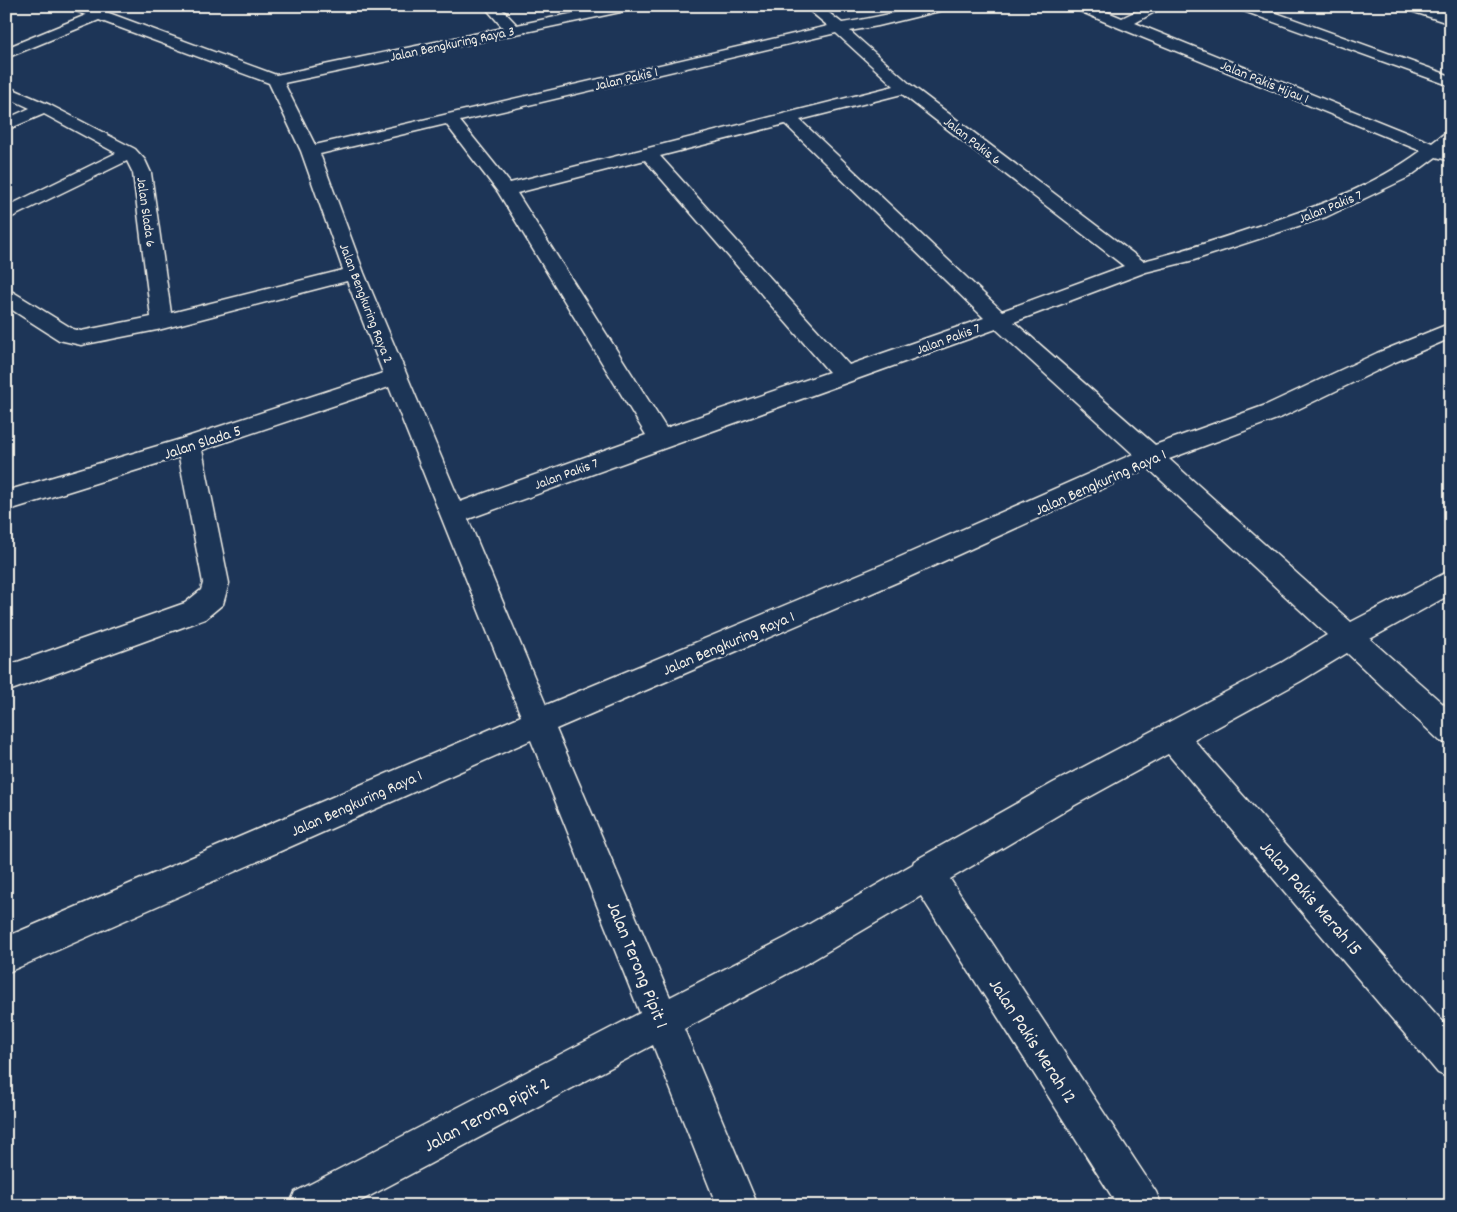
<svg xmlns="http://www.w3.org/2000/svg" width="1457" height="1212" font-family="Dekko,sans-serif">
<style>
.lines{fill:none;stroke-linecap:round;stroke-linejoin:round}
.minor-casing{stroke:#f4f1e8;stroke-width:3}
.minor{fill:#1d3557;fill-rule:evenodd}
.labels{text-anchor:middle;stroke-width:5;stroke-linejoin:round;paint-order:stroke}
.far-street-label{font-size:14px;fill:#f4f1e8;stroke:#1d3557}
.street-label{font-size:16px;fill:#f4f1e8;stroke:#1d3557}
.near-street-label{font-size:19px;fill:#f4f1e8;stroke:#1d3557}
</style>
<rect width="100%" height="100%" fill="#1d3557"/>
<filter id="ink" filterUnits="userSpaceOnUse"><feTurbulence type="fractalNoise" baseFrequency=".02" numOctaves="2"/><feDisplacementMap in="SourceGraphic" scale="10" xChannelSelector="R" yChannelSelector="G"/><feConvolveMatrix kernelMatrix="1 2 1 2 8 2 1 2 1" color-interpolation-filters="sRGB"/></filter>
<g filter="url(#ink)">
<g class="lines">
<defs>
<path id="minor" d="M 69,6 L 90,6 L 276,75 L 503,28 L 484,6 L 499,6 L 517,25 L 608,6 L 637,6 L 630,10 L 284,83 L 315,145 L 828,26 L 804,6 L 820,6 L 842,23 C 878,18 913,6 950,6 L 948,9 L 878,26 L 850,31 L 911,85 L 1143,261 C 1180,252 1216,240 1252,228 C 1311,209 1371,188 1421,151 L 1117,27 L 1075,9 L 1073,6 L 1093,6 L 1122,18 L 1146,6 L 1165,6 L 1135,23 L 1432,143 L 1445,133 L 1451,132 L 1451,145 L 1446,149 L 1451,151 L 1451,161 L 1436,157 L 1409,177 L 1326,217 L 1194,260 L 1146,272 L 1014,322 L 1155,445 L 1266,405 L 1377,353 L 1451,323 L 1451,338 L 1393,363 L 1282,417 L 1169,459 L 1351,622 L 1451,570 L 1451,594 L 1370,639 L 1451,711 L 1451,745 L 1440,741 L 1347,653 L 1301,681 L 1194,740 L 1451,1031 L 1451,1079 L 1438,1073 L 1168,754 L 1075,805 L 950,879 L 1156,1192 L 1162,1206 L 1118,1206 L 921,896 L 811,961 L 684,1029 L 758,1206 L 717,1206 L 653,1045 L 351,1206 L 289,1206 L 295,1192 L 640,1013 L 531,740 L 6,973 L 6,937 L 521,716 L 389,387 L 202,450 L 229,583 L 223,604 L 205,619 L 6,692 L 6,666 L 185,603 L 201,590 L 203,583 L 179,457 L 6,511 L 6,491 L 181,439 L 383,373 L 347,281 L 162,329 L 81,345 L 59,340 L 6,306 L 6,291 L 13,292 L 73,329 L 81,331 L 151,317 L 133,173 L 127,161 L 6,220 L 6,207 L 116,153 L 44,114 L 6,130 L 6,119 L 30,108 L 6,97 L 6,86 L 50,105 L 135,149 L 145,160 L 151,173 L 171,313 L 343,270 L 301,151 L 269,83 L 99,20 L 6,58 L 6,48 L 86,15 L 71,9 ZM 836,33 L 894,86 L 510,183 L 460,121 ZM 902,94 L 1124,266 L 1002,311 L 800,120 ZM 446,124 L 498,192 L 646,435 L 460,502 L 364,273 L 320,154 ZM 785,124 L 984,318 L 849,365 L 660,156 ZM 645,160 L 829,372 L 666,428 L 517,193 ZM 996,329 L 1133,454 L 891,561 L 546,705 L 468,519 ZM 1148,468 L 1327,635 L 1281,663 L 1053,783 L 914,861 L 913,864 L 787,937 L 670,997 L 556,729 L 909,577 Z
M 1236,6 L 1257,6 L 1451,76 L 1451,86 L 1238,9 Z
M 1403,6 L 1425,6 L 1451,15 L 1451,24 L 1405,9 Z"/>
</defs>
<use href="#minor" class="minor-casing"/>
<use href="#minor" class="minor"/>
</g>
</g>
<g class="labels">
<g class="far-street-label">
<text transform="translate(452 43) rotate(-12)" y="5">Jalan Bengkuring Raya 3</text>
<text transform="translate(626 78) rotate(-13)" y="5">Jalan Pakis 1</text>
<text transform="translate(1265 81) rotate(22)" y="5">Jalan Pakis Hijau 1</text>
<text transform="translate(973 140) rotate(38)" y="5">Jalan Pakis 6</text>
<text transform="translate(1330 206) rotate(-22)" y="5">Jalan Pakis 7</text>
<text transform="translate(147 212) rotate(82)" y="5">Jalan Slada 6</text>
<text transform="translate(367 303) rotate(69)" y="5">Jalan Bengkuring Raya 2</text>
<text transform="translate(948 338) rotate(-20)" y="5">Jalan Pakis 7</text>
<text transform="translate(566 473) rotate(-20)" y="5">Jalan Pakis 7</text>
</g>
<g class="street-label">
<text transform="translate(202 441) rotate(-18)" y="6">Jalan Slada 5</text>
<text transform="translate(1100 481) rotate(-24)" y="6">Jalan Bengkuring Raya 1</text>
<text transform="translate(728 642) rotate(-23)" y="6">Jalan Bengkuring Raya 1</text>
<text transform="translate(356 802) rotate(-24)" y="6">Jalan Bengkuring Raya 1</text>
</g>
<g class="near-street-label">
<text transform="translate(1312 897) rotate(49)" y="7">Jalan Pakis Merah 15</text>
<text transform="translate(639 964) rotate(68)" y="7">Jalan Terong Pipit 1</text>
<text transform="translate(1034 1040) rotate(57)" y="7">Jalan Pakis Merah 12</text>
<text transform="translate(486 1113) rotate(-28)" y="7">Jalan Terong Pipit 2</text>
</g>
</g>
<rect width="1457" height="1212" fill="none" stroke="#1d3557" stroke-width="25"/>
<rect x="12" y="12" width="1432" height="1187" fill="none" stroke="#f4f1e8" stroke-width="2" filter="url(#ink)"/>
</svg>
